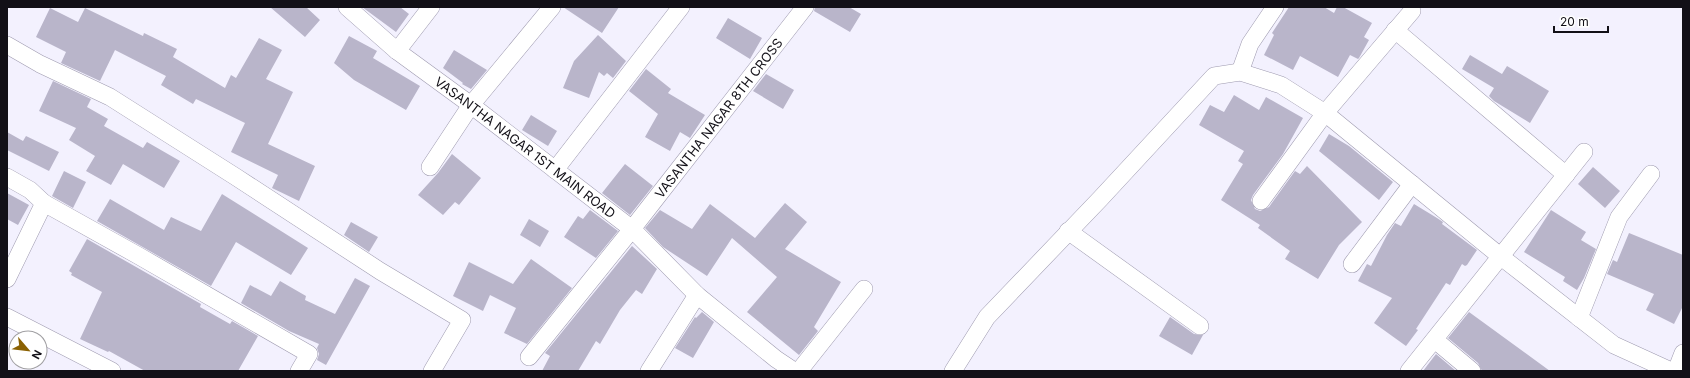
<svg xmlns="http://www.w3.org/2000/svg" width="1690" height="378" font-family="Inter,sans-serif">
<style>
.building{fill:#b9b5ca}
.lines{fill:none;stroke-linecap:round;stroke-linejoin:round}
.minor-casing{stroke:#9e9aaf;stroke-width:18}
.minor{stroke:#fff;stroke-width:17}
.labels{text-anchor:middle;stroke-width:3.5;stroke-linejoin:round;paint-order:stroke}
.street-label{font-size:13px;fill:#121017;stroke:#fff}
</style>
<rect width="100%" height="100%" fill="#f3f1fe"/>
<path class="building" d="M 270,7 L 306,7 L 320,20 L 305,37 Z
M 362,7 L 400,7 L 409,14 L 396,32 Z
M 563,7 L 619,7 L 602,33 Z
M 815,7 L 849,7 L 861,14 L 850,32 L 814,11 Z
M 1289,7 L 1324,7 L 1334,13 L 1337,7 L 1343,7 L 1372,23 L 1364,37 L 1369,40 L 1359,58 L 1358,59 L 1350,55 L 1338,77 L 1300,56 L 1293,70 L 1264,55 L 1274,35 L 1272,33 Z
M 50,8 L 78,22 L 85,8 L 143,36 L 144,33 L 177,49 L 173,57 L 225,88 L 231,75 L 236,78 L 259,38 L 282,50 L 266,79 L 293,92 L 268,144 L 315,166 L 299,201 L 272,188 L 278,175 L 231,152 L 245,123 L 196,99 L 193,104 L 161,85 L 166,76 L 115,50 L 100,81 L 61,63 L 66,52 L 36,37 Z
M 728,18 L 762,38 L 750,59 L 716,38 Z
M 598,35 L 626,61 L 613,78 L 607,73 L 604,76 L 599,72 L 589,98 L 563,88 L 574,61 Z
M 349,36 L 377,51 L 373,58 L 420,86 L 406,110 L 354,80 L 334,63 Z
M 454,50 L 487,70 L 471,89 L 462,84 L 463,83 L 443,68 Z
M 1470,55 L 1502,74 L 1507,66 L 1549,91 L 1530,123 L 1494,101 L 1489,96 L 1494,88 L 1462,69 Z
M 646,69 L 671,89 L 668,93 L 705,115 L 690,138 L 680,132 L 670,151 L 645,137 L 658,114 L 629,91 Z
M 766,74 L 794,90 L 783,109 L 753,91 Z
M 53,81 L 91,99 L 87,107 L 108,119 L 104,126 L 143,148 L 147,142 L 180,161 L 164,188 L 123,164 L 111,185 L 86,171 L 95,156 L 69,140 L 76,128 L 39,111 Z
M 1234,95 L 1259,110 L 1266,97 L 1303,118 L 1283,154 L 1253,195 L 1251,200 L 1255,209 L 1260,211 L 1269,207 L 1295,171 L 1300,174 L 1307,166 L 1362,222 L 1339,245 L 1318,279 L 1285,259 L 1290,251 L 1258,228 L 1260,225 L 1221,200 L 1243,164 L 1238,161 L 1244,151 L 1199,125 L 1210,105 L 1224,112 Z
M 531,115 L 557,131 L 548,146 L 522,130 Z
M 7,132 L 23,141 L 26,136 L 59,152 L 49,171 L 7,150 Z
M 1329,134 L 1349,146 L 1393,182 L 1379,200 L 1319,151 Z
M 452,154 L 481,178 L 459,205 L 455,202 L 443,215 L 418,195 L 438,173 Z
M 625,164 L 653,186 L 630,215 L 602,193 Z
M 1593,167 L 1620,191 L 1605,208 L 1578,184 Z
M 64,171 L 86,182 L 73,208 L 52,196 Z
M 7,193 L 29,205 L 18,225 L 7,219 Z
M 222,194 L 308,248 L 291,275 L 236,242 L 211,286 L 97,221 L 110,199 L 164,230 L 171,217 L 201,231 Z
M 785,203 L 807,222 L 785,249 L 841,282 L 814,327 L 818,331 L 799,355 L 747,312 L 777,277 L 732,238 L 707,276 L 663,247 L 645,228 L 660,210 L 692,229 L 710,204 L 755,238 Z
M 1414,204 L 1437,218 L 1443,222 L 1442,224 L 1477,250 L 1467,265 L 1465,266 L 1462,264 L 1450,285 L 1446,283 L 1416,329 L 1418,330 L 1406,346 L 1374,323 L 1392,298 L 1358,281 L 1367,264 L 1371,266 L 1387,235 L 1395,223 L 1401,226 Z
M 590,210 L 618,231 L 596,258 L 564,237 L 578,216 L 583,219 Z
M 1551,210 L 1586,232 L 1581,240 L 1596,249 L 1584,278 L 1577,290 L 1563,281 L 1565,277 L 1524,252 Z
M 529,219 L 549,231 L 540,247 L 520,235 Z
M 351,222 L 378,237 L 369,252 L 344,235 Z
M 1629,233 L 1683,255 L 1683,306 L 1674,324 L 1646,310 L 1654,294 L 1607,274 L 1613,260 L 1617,262 Z
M 87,239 L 201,304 L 200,307 L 230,324 L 232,321 L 258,336 L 238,371 L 145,371 L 109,351 L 108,352 L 80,339 L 102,292 L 71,275 L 72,273 L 69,271 Z
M 632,246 L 657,269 L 642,294 L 636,290 L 620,310 L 600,344 L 596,341 L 578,371 L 542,371 L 550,356 L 545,353 Z
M 531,259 L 572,288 L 527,344 L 504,333 L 516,308 L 490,295 L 483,311 L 453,296 L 469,262 L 513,284 Z
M 355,278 L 370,286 L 326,365 L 317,360 L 319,354 L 317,348 L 319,344 L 289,331 L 241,303 L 250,285 L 271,296 L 280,281 L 306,296 L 305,300 L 335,314 Z
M 702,312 L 714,322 L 693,358 L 675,348 L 695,317 L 696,318 Z
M 1469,312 L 1550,371 L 1482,371 L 1478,363 L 1448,338 Z
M 1170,317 L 1194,334 L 1203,335 L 1192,355 L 1159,336 Z
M 1436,354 L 1456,371 L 1423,371 Z"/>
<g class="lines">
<defs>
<g id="minor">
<path id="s1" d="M 347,7 L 397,51 L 471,105 L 632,229 L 697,295 L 776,359 L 794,371"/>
<path d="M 1395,30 L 1566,175"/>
<path d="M 7,45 L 40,64 L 110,97 L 236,177 L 380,271 L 462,320 L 432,371"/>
<path d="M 397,51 L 431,7"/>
<path d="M 1240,72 L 1250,44 L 1275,7"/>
<path d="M 430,167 L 471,105 L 552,7"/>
<path d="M 555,170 L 681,7"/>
<path d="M 7,177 L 30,190 L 44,203"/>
<path d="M 1261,201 L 1325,113 L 1500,256 L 1614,345 L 1671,371"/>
<path d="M 1068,231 L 1200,326"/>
<path d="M 1352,264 L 1412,184"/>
<path d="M 7,279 L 44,203 L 139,256 L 309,354 L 299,371"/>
<path d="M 7,317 L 112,371"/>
<path d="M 1579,318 L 1619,217 L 1651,174"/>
<path d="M 1435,340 L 1472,371"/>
<path id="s2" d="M 529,357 L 632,229 L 805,7"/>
<path d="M 649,371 L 697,295"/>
<path d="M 799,371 L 864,289"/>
<path d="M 953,371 L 987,317 L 1100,199 L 1214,76 L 1240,72 L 1281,85 L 1325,113 L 1412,11"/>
<path d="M 1409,371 L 1584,152"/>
<path d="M 1676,371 L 1683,353"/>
</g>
</defs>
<use href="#minor" class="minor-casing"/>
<use href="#minor" class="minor"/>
</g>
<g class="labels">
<g class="street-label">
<text dy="5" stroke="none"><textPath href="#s2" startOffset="305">VASANTHA NAGAR 8TH CROSS</textPath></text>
<text dy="5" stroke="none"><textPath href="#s1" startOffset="227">VASANTHA NAGAR 1ST MAIN ROAD</textPath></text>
</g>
</g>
<rect width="1690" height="378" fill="none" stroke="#121017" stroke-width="16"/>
<g transform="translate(28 350) rotate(118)"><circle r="19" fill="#ffffff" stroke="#a09fa2"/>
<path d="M0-3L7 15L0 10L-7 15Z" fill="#8b6103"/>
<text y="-6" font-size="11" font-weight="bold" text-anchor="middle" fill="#121017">N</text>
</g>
<path d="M1554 26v6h54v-6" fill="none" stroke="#121017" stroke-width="2"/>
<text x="1560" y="26" font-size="12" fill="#121017" stroke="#ffffff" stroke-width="3" paint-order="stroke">20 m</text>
</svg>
